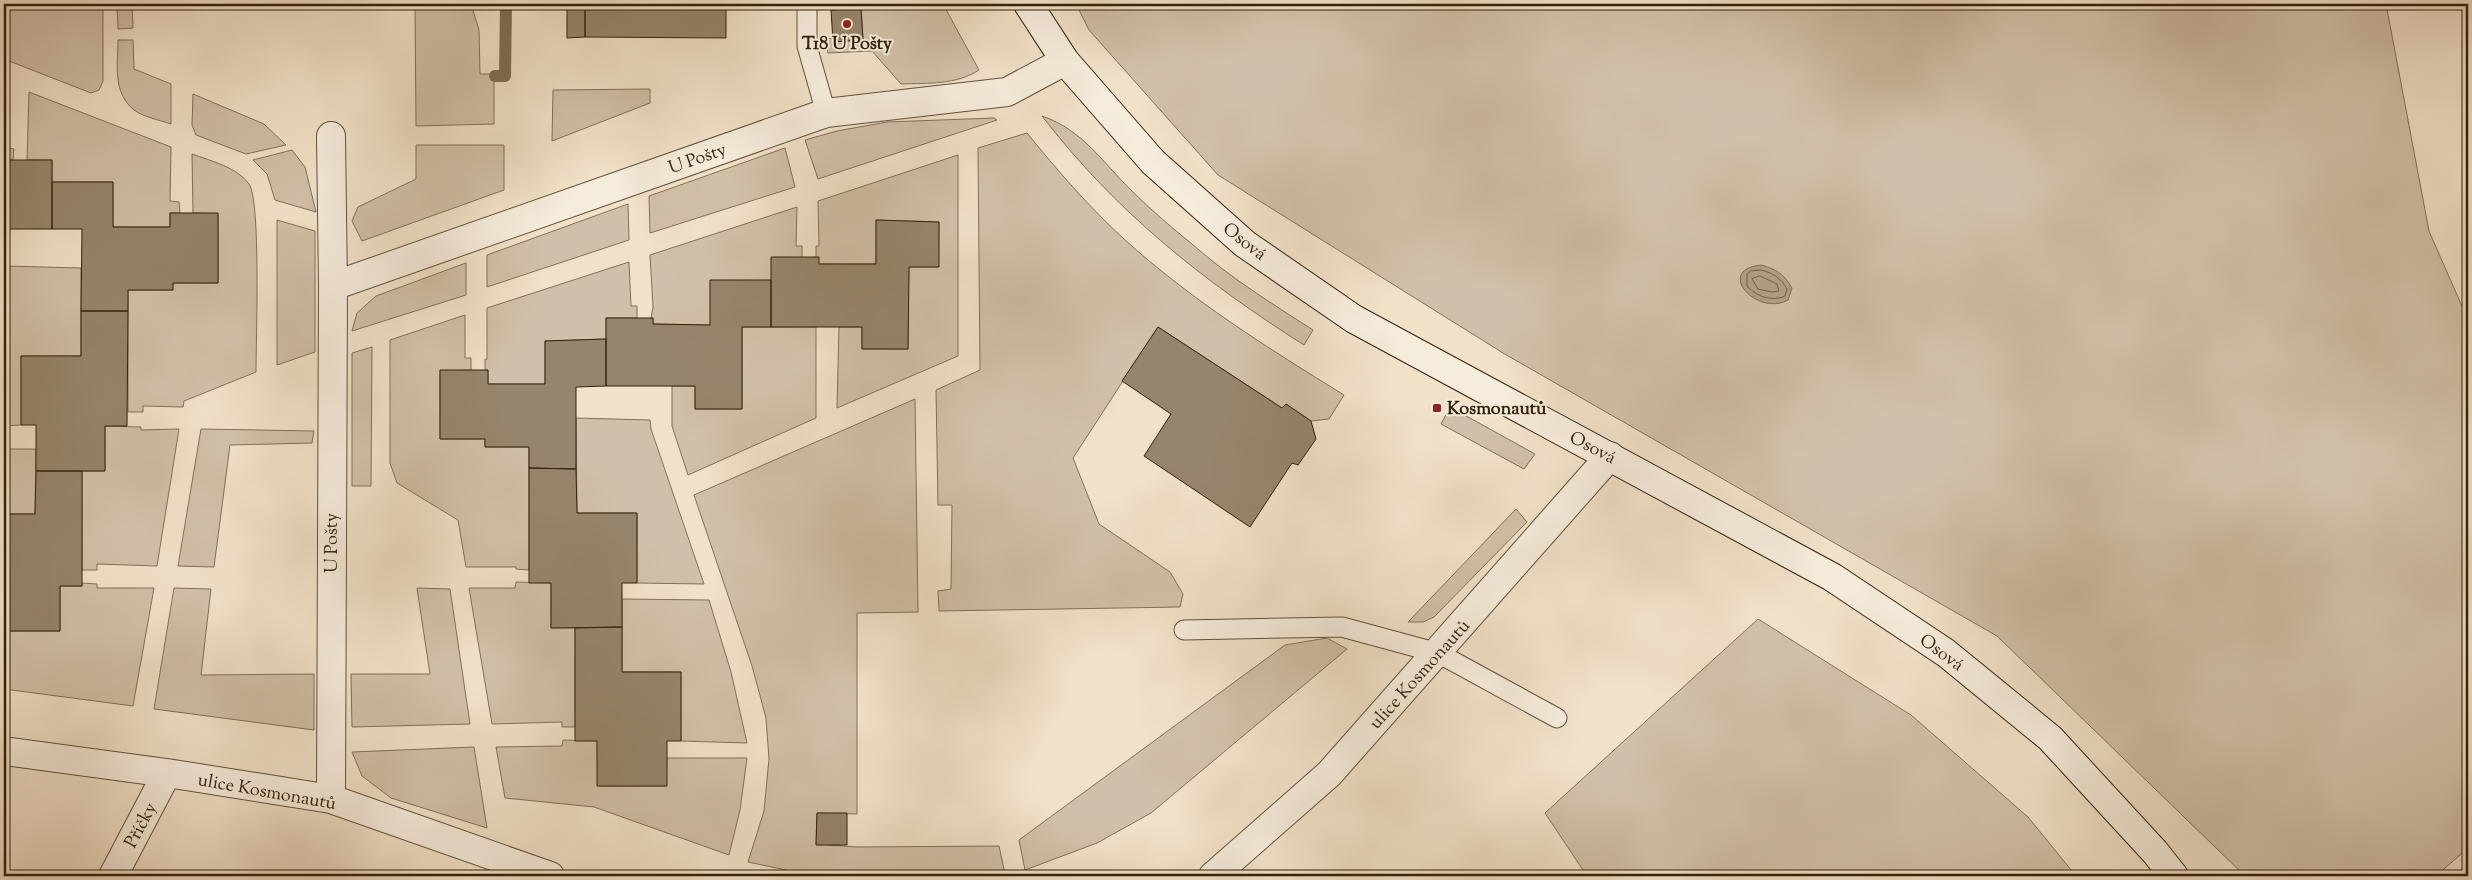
<svg xmlns="http://www.w3.org/2000/svg" width="2472" height="880" font-family="'Sorts Mill Goudy',serif">
<style>
.green{fill:#d1c0a9;stroke:#82705a}
.water{fill:#b0a088;stroke:#7e6d56}
.lines{fill:none;stroke-linecap:round;stroke-linejoin:round}
.shore{stroke:#726049;stroke-width:1}
.stream{stroke:#7e6d56;stroke-width:12}
.building{fill:#96856d;stroke:#33210a}
.lane-casing{stroke:#62513a;stroke-width:21}
.street-casing{stroke:#62513a;stroke-width:30}
.secondary-casing{stroke:#33210a;stroke-width:30}
.lane{stroke:#f6ecdc;stroke-width:19}
.street{stroke:#f6ecdc;stroke-width:28}
.secondary{stroke:#f6ecdc;stroke-width:28}
.poi-dot{fill:#8f2418;stroke:#f6ecdc;stroke-width:2}
.labels{text-anchor:middle;stroke-width:4;stroke-linejoin:round;paint-order:stroke}
.poi-label{font-size:18px;font-weight:bold;fill:#33210a;stroke:#f6ecdc}
.street-label{font-size:18px;fill:#33210a;stroke:#f6ecdc}
</style>
<rect width="100%" height="100%" fill="#f1e1c9"/>
<filter id="stains"><feTurbulence type="fractalNoise" baseFrequency=".004" numOctaves="4"/><feColorMatrix values="0 0 0 0 .2 0 0 0 0 .09 0 0 0 0 .02 0 0 0 .5 -.17"/></filter>
<radialGradient id="worn" r=".72"><stop offset=".6" stop-color="#630" stop-opacity="0"/><stop offset="1" stop-color="#630" stop-opacity=".3"/></radialGradient>
<path class="green" d="M 4,4 L 103,4 L 103,81 L 99,90 L 91,93 L 4,59 Z
M 117,4 L 132,4 L 133,28 L 118,29 Z
M 415,4 L 471,4 L 479,30 L 480,74 L 494,74 L 494,124 L 416,126 Z
M 862,4 L 943,4 L 979,70 C 956,85 928,83 901,84 L 872,51 L 828,53 L 825,39 L 833,38 L 834,42 L 863,39 L 861,8 L 831,10 L 832,6 Z
M 1076,4 L 2386,4 L 2429,231 L 2468,320 L 2468,848 L 2436,876 L 2245,876 L 1997,636 L 1503,353 L 1218,175 L 1089,30 Z
M 118,40 L 133,40 L 134,69 L 171,84 L 171,124 C 160,120 143,117 134,110 C 112,92 118,64 118,40 Z
M 4,83 L 8,84 L 6,148 L 14,149 L 13,160 L 5,160 L 5,167 Z
M 650,89 L 650,103 L 552,141 L 553,90 Z
M 29,92 L 171,147 L 170,201 L 179,202 L 180,213 L 170,213 L 170,227 L 113,227 L 113,182 L 52,182 L 52,160 L 27,160 Z
M 193,94 L 264,124 L 286,145 L 246,154 L 196,135 L 192,125 Z
M 1042,116 C 1083,130 1102,162 1132,191 C 1151,210 1171,227 1192,244 C 1229,277 1271,303 1313,330 L 1304,345 C 1203,281 1115,211 1042,116 Z
M 994,118 L 997,120 L 818,179 L 805,140 L 837,131 L 887,122 Z
M 1027,133 C 1057,170 1089,207 1124,239 C 1191,300 1268,348 1344,395 L 1329,419 L 1311,421 L 1286,404 L 1282,408 L 1158,327 L 1073,458 L 1099,524 L 1170,572 L 1183,594 L 1180,607 L 939,611 L 938,591 L 951,589 L 952,505 L 938,505 L 936,390 L 980,370 L 978,148 Z
M 416,145 L 504,145 L 504,190 L 362,241 L 352,221 L 358,207 L 416,179 Z
M 785,148 L 795,187 L 650,233 L 649,196 Z
M 292,150 L 305,167 L 316,212 L 275,200 L 267,174 L 253,160 Z
M 192,154 C 211,161 237,167 249,184 C 261,200 256,343 256,372 L 184,401 L 183,407 L 143,406 L 143,412 L 128,412 L 128,290 L 173,290 L 173,283 L 218,283 L 218,214 L 193,213 Z
M 958,155 L 958,356 L 837,408 L 839,327 L 862,327 L 862,349 L 908,349 L 909,267 L 938,267 L 939,222 L 876,220 L 876,264 L 819,264 L 816,257 L 816,246 L 819,246 L 818,201 Z
M 628,204 L 629,240 L 487,287 L 487,255 Z
M 797,207 L 796,246 L 802,246 L 802,257 L 710,325 L 653,324 L 653,318 L 651,318 L 653,307 L 650,255 Z
M 277,220 L 315,231 L 315,352 L 277,365 Z
M 629,262 L 631,306 L 637,306 L 637,318 L 606,318 L 606,339 L 545,341 L 545,384 L 488,384 L 488,370 L 485,370 L 485,359 L 487,359 L 487,308 Z
M 466,263 L 466,295 L 352,331 L 357,313 L 376,296 Z
M 5,266 L 81,268 L 81,356 L 21,356 L 21,425 L 4,426 Z
M 465,315 L 465,358 L 471,358 L 471,370 L 440,371 L 440,439 L 485,439 L 485,447 L 529,447 L 529,570 L 516,569 L 516,567 L 466,567 L 458,520 L 397,483 L 390,463 L 390,340 Z
M 742,327 L 816,327 L 816,418 L 688,475 L 672,426 L 672,386 L 695,386 L 695,409 L 742,409 Z
M 372,347 L 371,486 L 352,486 L 352,353 Z
M 915,399 L 918,612 L 857,613 L 857,814 L 817,813 L 816,844 L 857,847 L 999,846 L 1005,874 L 814,876 L 748,862 L 764,811 L 769,759 L 766,718 L 752,666 L 694,495 Z
M 1450,407 L 1535,454 L 1524,469 L 1441,424 Z
M 576,418 L 650,420 L 651,429 L 704,584 L 637,583 L 637,513 L 577,513 Z
M 105,426 L 141,427 L 141,430 L 179,429 L 157,566 L 97,564 L 97,570 L 82,570 L 82,471 L 105,471 Z
M 201,429 L 314,431 L 312,443 L 230,445 L 214,567 L 178,566 Z
M 4,449 L 36,449 L 35,514 L 4,514 Z
M 1516,509 L 1527,522 L 1434,617 L 1423,622 L 1408,622 Z
M 516,582 L 551,583 L 551,628 L 575,628 L 575,727 L 562,727 L 562,722 L 492,724 L 469,588 L 515,588 Z
M 82,583 L 97,584 L 97,588 L 154,588 L 133,706 L 4,689 L 4,631 L 60,631 L 60,586 L 82,586 Z
M 174,588 L 211,589 L 201,675 L 314,674 L 314,730 L 154,709 Z
M 417,588 L 450,589 L 470,724 L 352,727 L 351,674 L 430,674 Z
M 622,599 L 709,600 L 731,672 L 747,743 L 681,741 L 681,672 L 622,672 Z
M 1758,619 L 1911,715 L 2028,817 L 2076,876 L 1587,876 L 1545,813 Z
M 1327,638 L 1347,649 L 1151,813 L 1097,843 L 1025,870 L 1019,840 L 1285,645 Z
M 563,740 L 597,741 L 598,786 L 666,786 L 667,758 L 747,758 L 740,810 L 729,855 L 594,807 L 505,798 L 496,747 L 562,746 Z
M 474,747 L 487,828 L 391,798 L 362,776 L 352,752 Z"/>
<path class="water" d="M 1761,265 C 1776,269 1784,274 1792,288 L 1788,300 C 1757,317 1714,270 1761,265 Z"/>
<g class="lines">
<path class="shore" d="M 1761,270 C 1773,273 1781,278 1787,289 L 1785,296 C 1771,302 1756,296 1747,286 L 1747,274 L 1751,271 Z
M 1760,276 L 1777,284 L 1779,291 L 1772,292 L 1758,289 L 1752,279 Z"/>
<path class="stream" d="M 495,76 L 505,76 L 506,4"/>
</g>
<path class="building" d="M 567,4 L 585,4 L 585,37 L 567,38 Z
M 585,4 L 726,4 L 726,38 L 585,37 Z
M 861,8 L 863,40 L 833,42 L 831,10 Z
M 5,160 L 52,160 L 52,229 L 4,229 Z
M 52,182 L 113,182 L 113,227 L 170,227 L 170,213 L 218,213 L 218,283 L 173,283 L 173,290 L 128,290 L 128,311 L 81,311 L 82,229 L 52,229 Z
M 876,220 L 939,222 L 939,267 L 909,267 L 908,349 L 862,349 L 862,327 L 771,327 L 771,257 L 819,257 L 819,264 L 876,264 Z
M 710,280 L 771,280 L 771,327 L 742,327 L 742,409 L 695,409 L 695,386 L 606,386 L 606,318 L 653,318 L 653,324 L 710,325 Z
M 81,311 L 128,311 L 127,426 L 105,426 L 105,471 L 36,471 L 36,425 L 21,425 L 21,356 L 81,356 Z
M 1158,327 L 1282,408 L 1286,404 L 1311,421 L 1316,439 L 1298,465 L 1292,463 L 1250,527 L 1144,456 L 1171,414 L 1122,381 Z
M 606,339 L 606,386 L 576,387 L 576,469 L 529,468 L 529,447 L 485,447 L 485,439 L 440,439 L 440,370 L 488,370 L 488,384 L 545,384 L 545,341 Z
M 529,468 L 576,469 L 577,513 L 637,513 L 637,583 L 622,583 L 622,627 L 551,628 L 551,583 L 529,583 Z
M 36,471 L 82,471 L 82,586 L 60,586 L 60,631 L 4,631 L 4,514 L 35,514 Z
M 622,627 L 622,672 L 681,672 L 681,741 L 667,741 L 667,786 L 597,786 L 597,741 L 575,741 L 575,628 Z
M 817,813 L 847,813 L 847,845 L 816,845 Z"/>
<g class="lines">
<defs>
<path id="lane" d="M 807,4 L 807,46 L 826,113
M 1184,630 L 1342,627 L 1438,653 L 1557,718"/>
<path id="street" d="M 331,136 L 333,286
M 4,751 L 167,773 L 331,799 L 550,876
M 331,799 L 333,286 L 826,113 L 1007,92 L 1065,61
M 113,876 L 167,773
M 1213,876 L 1329,774 L 1610,456"/>
<path id="secondary" d="M 1028,4 L 1065,61 L 1153,162 L 1245,244 L 1354,319 L 1832,577 L 1946,653 L 2050,738 L 2155,852 L 2174,876"/>
</defs>
<use href="#lane" class="lane-casing"/>
<use href="#street" class="street-casing"/>
<use href="#secondary" class="secondary-casing"/>
<use href="#lane" class="lane"/>
<use href="#street" class="street"/>
<use href="#secondary" class="secondary"/>
</g>
<g class="poi-dot">
<circle cx="847" cy="24" r="5"/>
<rect x="1432" y="403" width="10" height="10" rx="2.5"/>
</g>
<g class="labels">
<g class="poi-label">
<text x="847" y="49">T18 U Pošty</text>
<text x="1447" y="414" text-anchor="start">Kosmonautů</text>
</g>
<g class="street-label">
<text transform="translate(697 158) rotate(-19)" y="6">U Pošty</text>
<text transform="translate(1245 241) rotate(38)" y="6">Osová</text>
<text transform="translate(1593 447) rotate(28)" y="6">Osová</text>
<text transform="translate(331 543) rotate(-90)" y="6">U Pošty</text>
<text transform="translate(1942 652) rotate(36)" y="6">Osová</text>
<text transform="translate(1419 674) rotate(-48)" y="6">ulice Kosmonautů</text>
<text transform="translate(267 791) rotate(10)" y="6">ulice Kosmonautů</text>
<text transform="translate(140 825) rotate(-62)" y="6">Příčky</text>
</g>
</g>
<rect width="2472" height="880" fill="none" stroke="#f1e1c9" stroke-width="20"/>
<rect x="5" y="5" width="2462" height="870" fill="none" stroke="#33210a" stroke-width="2.5"/>
<rect x="10" y="10" width="2452" height="860" fill="none" stroke="#33210a"/>
<rect width="100%" height="100%" filter="url(#stains)"/>
<rect width="100%" height="100%" fill="url(#worn)"/>
</svg>
